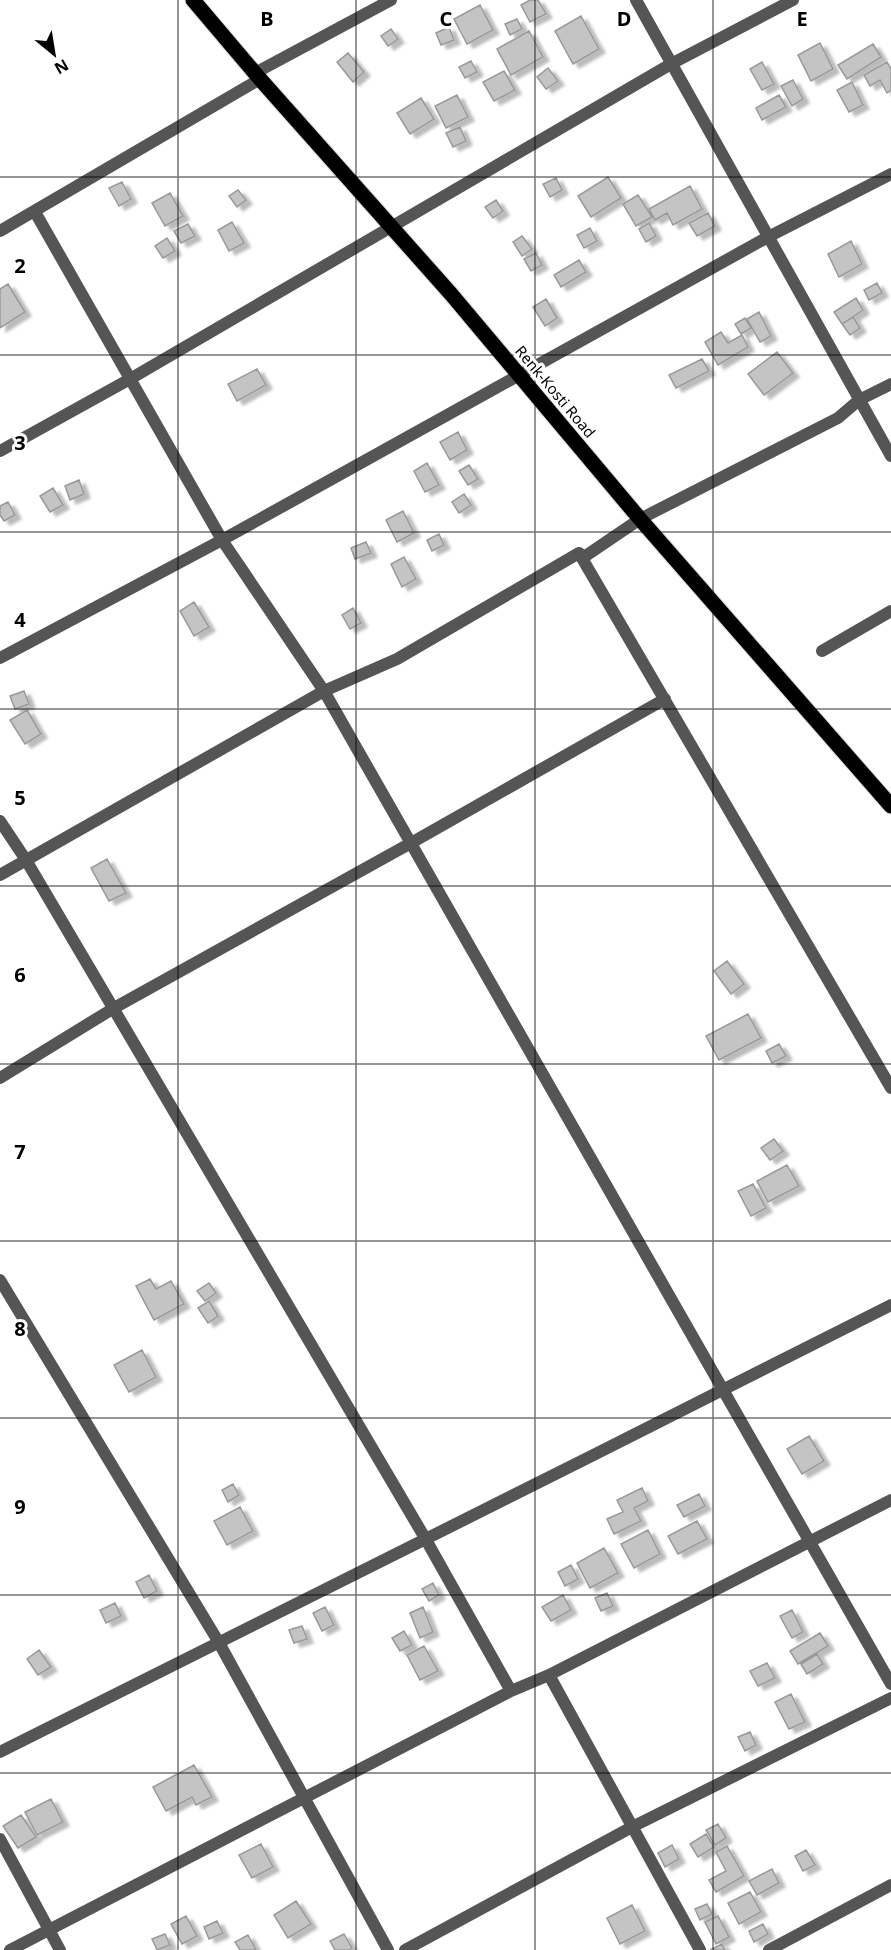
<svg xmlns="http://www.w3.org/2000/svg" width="891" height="1950" font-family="'Noto Sans',sans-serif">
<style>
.building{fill:#c4c4c4;stroke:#999;stroke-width:1.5;filter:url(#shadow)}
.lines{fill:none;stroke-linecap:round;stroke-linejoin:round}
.primary-casing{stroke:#dbdbdb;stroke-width:17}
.street{stroke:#555;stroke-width:12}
.primary{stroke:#000;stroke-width:15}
.grid{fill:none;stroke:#000;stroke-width:1.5;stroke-opacity:0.55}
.labels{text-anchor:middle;stroke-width:6;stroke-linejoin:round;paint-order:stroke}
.street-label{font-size:15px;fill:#000;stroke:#fff}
.grid-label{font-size:20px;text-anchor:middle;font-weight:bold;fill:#000;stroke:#fff;stroke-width:6;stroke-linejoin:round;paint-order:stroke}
</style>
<defs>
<filter id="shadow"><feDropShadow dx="6" dy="4" stdDeviation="1.5" flood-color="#0004"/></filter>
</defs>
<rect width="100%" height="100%" fill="#fff"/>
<path class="building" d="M 530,0 L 538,0 L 546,14 L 530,22 L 521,5 Z
M 480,5 L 493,30 L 467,44 L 454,19 Z
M 581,16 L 599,49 L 573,64 L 555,31 Z
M 517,19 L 522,29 L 510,35 L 505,24 Z
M 449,27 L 454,40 L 441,45 L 436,33 Z
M 391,29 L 398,39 L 388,46 L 381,36 Z
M 529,31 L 543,57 L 511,75 L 497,49 Z
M 820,43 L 833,69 L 811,81 L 798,55 Z
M 873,44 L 881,57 L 847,79 L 838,65 Z
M 348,53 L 364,72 L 353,82 L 337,62 Z
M 471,61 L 477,72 L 465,78 L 459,67 Z
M 762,62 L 774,84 L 762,90 L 750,69 Z
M 887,62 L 891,69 L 891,90 L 887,93 L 880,80 L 870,86 L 864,75 Z
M 548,68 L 558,81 L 546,89 L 537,77 Z
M 504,71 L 515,90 L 494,101 L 483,82 Z
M 793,80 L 803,99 L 792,106 L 781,86 Z
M 852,82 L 863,105 L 849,112 L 837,90 Z
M 457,95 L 468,117 L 446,128 L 435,106 Z
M 779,95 L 786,107 L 762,120 L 756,108 Z
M 421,98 L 434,119 L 410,134 L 397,113 Z
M 460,127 L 466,141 L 453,147 L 446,133 Z
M 608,177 L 621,198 L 591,217 L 578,196 Z
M 556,178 L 562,190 L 550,197 L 543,184 Z
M 122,182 L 131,199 L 119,206 L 109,188 Z
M 690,186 L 702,209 L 673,225 L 667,213 L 655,220 L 649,209 Z
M 238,190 L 246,200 L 237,207 L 229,196 Z
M 170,193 L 183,216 L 165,226 L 152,203 Z
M 638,195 L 652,217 L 636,226 L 623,204 Z
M 496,200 L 503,211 L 493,218 L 485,207 Z
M 708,213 L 715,226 L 697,236 L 689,223 Z
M 232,222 L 244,243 L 229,251 L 218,230 Z
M 649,223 L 656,236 L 646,242 L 639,229 Z
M 188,224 L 195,236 L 181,243 L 174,231 Z
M 590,228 L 597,241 L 584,248 L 577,235 Z
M 522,236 L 532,249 L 522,256 L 513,242 Z
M 167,238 L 175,251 L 163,258 L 155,246 Z
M 851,241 L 862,264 L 839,277 L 828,254 Z
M 536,253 L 542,265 L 531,271 L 524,259 Z
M 579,260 L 586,272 L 561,287 L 554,275 Z
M 877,283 L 882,293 L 869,300 L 864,290 Z
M 8,284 L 25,312 L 0,328 L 0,289 Z
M 856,298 L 863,310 L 842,324 L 834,312 Z
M 546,299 L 557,318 L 545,326 L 533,307 Z
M 759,312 L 771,336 L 760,342 L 747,319 Z
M 853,317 L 860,328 L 850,335 L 842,324 Z
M 745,318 L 751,328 L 741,334 L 735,324 Z
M 721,332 L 728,343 L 742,335 L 748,347 L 718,365 L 705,342 Z
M 777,352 L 793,373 L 764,395 L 748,374 Z
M 702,359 L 709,371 L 676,388 L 669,375 Z
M 257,369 L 266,385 L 237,401 L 228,384 Z
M 458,432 L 467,450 L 450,460 L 440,442 Z
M 427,463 L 439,485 L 425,492 L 414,471 Z
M 469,465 L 478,479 L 468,485 L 459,471 Z
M 79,480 L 84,494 L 70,500 L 65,486 Z
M 53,488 L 63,505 L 50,512 L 40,496 Z
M 464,494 L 471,505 L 459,513 L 452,502 Z
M 8,502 L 15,515 L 4,521 L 0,515 L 0,506 Z
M 403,511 L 414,533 L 397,542 L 386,520 Z
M 439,534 L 444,545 L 432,551 L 427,540 Z
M 366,542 L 371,553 L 355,559 L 351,548 Z
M 404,557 L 416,579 L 402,587 L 391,564 Z
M 194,602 L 209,627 L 194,636 L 180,611 Z
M 353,608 L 361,623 L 350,629 L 342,615 Z
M 24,691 L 29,704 L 15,709 L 10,696 Z
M 27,710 L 41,734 L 25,744 L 10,720 Z
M 107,859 L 126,893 L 109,901 L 91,868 Z
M 727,961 L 744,984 L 731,994 L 714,971 Z
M 748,1014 L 761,1038 L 719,1060 L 706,1036 Z
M 779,1044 L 786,1056 L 772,1063 L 766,1051 Z
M 774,1139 L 783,1151 L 770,1160 L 761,1148 Z
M 787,1165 L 799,1186 L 768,1202 L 757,1181 Z
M 753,1184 L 766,1208 L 751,1216 L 738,1191 Z
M 150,1279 L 156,1289 L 171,1281 L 184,1304 L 154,1320 L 136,1286 Z
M 209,1283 L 216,1293 L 205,1301 L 197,1291 Z
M 209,1301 L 218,1316 L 208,1323 L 198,1308 Z
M 142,1350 L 156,1377 L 129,1392 L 114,1365 Z
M 809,1436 L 824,1461 L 802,1474 L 787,1449 Z
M 233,1484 L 239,1495 L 228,1502 L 222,1490 Z
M 642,1488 L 648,1501 L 634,1508 L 641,1521 L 614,1534 L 607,1519 L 623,1512 L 617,1500 Z
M 699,1494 L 705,1506 L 684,1517 L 677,1505 Z
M 240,1507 L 253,1531 L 227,1545 L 214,1521 Z
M 697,1521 L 707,1539 L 678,1554 L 668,1536 Z
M 648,1530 L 660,1554 L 634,1568 L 621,1544 Z
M 604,1548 L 618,1573 L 590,1588 L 577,1563 Z
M 571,1565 L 578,1579 L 565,1586 L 558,1572 Z
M 149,1575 L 157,1591 L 144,1598 L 136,1582 Z
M 433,1583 L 439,1595 L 429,1601 L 422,1589 Z
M 607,1593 L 613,1606 L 601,1611 L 595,1598 Z
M 563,1595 L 571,1610 L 551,1621 L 542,1607 Z
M 115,1603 L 121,1616 L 106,1623 L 100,1610 Z
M 325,1607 L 334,1625 L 322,1631 L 313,1613 Z
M 423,1607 L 433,1632 L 420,1638 L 410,1613 Z
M 792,1610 L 803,1632 L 792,1638 L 780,1616 Z
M 302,1626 L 307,1639 L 294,1643 L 289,1630 Z
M 404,1631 L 412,1645 L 400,1651 L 392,1638 Z
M 820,1633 L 828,1646 L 798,1664 L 790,1651 Z
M 424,1646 L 438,1671 L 420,1680 L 407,1655 Z
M 39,1650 L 51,1667 L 38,1675 L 27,1659 Z
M 817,1654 L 823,1664 L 807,1674 L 801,1664 Z
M 767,1663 L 775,1678 L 758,1686 L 750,1671 Z
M 791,1694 L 805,1722 L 789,1729 L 775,1702 Z
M 750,1732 L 756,1745 L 745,1751 L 738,1737 Z
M 194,1765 L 212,1797 L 196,1805 L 192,1797 L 166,1811 L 153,1787 Z
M 51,1799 L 63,1822 L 37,1835 L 25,1812 Z
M 21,1815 L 36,1837 L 18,1848 L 3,1826 Z
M 718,1824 L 726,1838 L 715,1845 L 706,1830 Z
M 706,1834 L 714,1847 L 698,1857 L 690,1844 Z
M 261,1844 L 273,1867 L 252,1878 L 239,1855 Z
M 672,1845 L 679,1859 L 665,1867 L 658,1853 Z
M 727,1846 L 744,1876 L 716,1892 L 709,1880 L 726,1871 L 716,1852 Z
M 806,1850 L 815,1865 L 803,1871 L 795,1856 Z
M 772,1869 L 779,1883 L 757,1895 L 749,1881 Z
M 750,1892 L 761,1912 L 739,1924 L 728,1903 Z
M 296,1901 L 311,1924 L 288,1938 L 274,1915 Z
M 707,1904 L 712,1914 L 700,1920 L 695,1909 Z
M 632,1905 L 645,1931 L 620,1944 L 607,1918 Z
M 186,1916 L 197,1936 L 182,1944 L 171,1924 Z
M 718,1916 L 729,1937 L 716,1944 L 705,1922 Z
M 217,1921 L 223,1933 L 209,1939 L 204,1927 Z
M 763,1924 L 768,1934 L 754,1942 L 749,1931 Z
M 165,1934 L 170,1945 L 157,1950 L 152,1939 Z
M 344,1934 L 352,1948 L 349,1950 L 335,1950 L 330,1941 Z
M 248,1935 L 256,1950 L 240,1950 L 235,1942 Z
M 722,1944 L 725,1950 L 710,1950 Z"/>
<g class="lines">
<defs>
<path id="primary" d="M 193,0 L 260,79 L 451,294 L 640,519 L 891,806"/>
</defs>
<use href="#primary" class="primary-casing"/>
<path class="street" d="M 636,0 L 891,456
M 255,73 L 391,0
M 35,212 L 222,540 L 324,691 L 891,1684
M 0,231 L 260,79
M 0,451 L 130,379 L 671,64 L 793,0
M 579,553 L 891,1088
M 822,651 L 891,611
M 0,658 L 222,540 L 768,237 L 891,174
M 0,821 L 26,860 L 425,1538 L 511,1691 L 10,1950
M 0,875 L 324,691 L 397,659 L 579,553 L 584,557 L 640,519 L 838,418 L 859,400 L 891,384
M 0,1078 L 114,1008 L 411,843 L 665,699
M 0,1280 L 218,1641 L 388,1950
M 549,1675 L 700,1950
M 511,1691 L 549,1675 L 891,1500
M 0,1752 C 296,1602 595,1456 891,1305
M 0,1839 L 60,1950
M 405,1950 L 632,1827 L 891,1698
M 769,1950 L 891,1885"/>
<use href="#primary" class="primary"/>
</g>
<path class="grid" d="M 178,0 L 178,1950M 356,0 L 356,1950M 535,0 L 535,1950M 713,0 L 713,1950M 0,177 L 891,177M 0,355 L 891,355M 0,532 L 891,532M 0,709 L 891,709M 0,886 L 891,886M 0,1064 L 891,1064M 0,1241 L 891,1241M 0,1418 L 891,1418M 0,1595 L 891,1595M 0,1773 L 891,1773"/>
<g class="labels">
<g class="street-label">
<text transform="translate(555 392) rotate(50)" y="5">Renk-Kosti Road</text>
</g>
</g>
<g class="grid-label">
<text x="267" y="26">B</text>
<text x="446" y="26">C</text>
<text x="624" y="26">D</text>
<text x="802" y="26">E</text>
<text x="20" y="273">2</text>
<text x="20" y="450">3</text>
<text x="20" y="627">4</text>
<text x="20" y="805">5</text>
<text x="20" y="982">6</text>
<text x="20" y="1159">7</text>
<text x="20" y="1336">8</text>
<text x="20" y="1514">9</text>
</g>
<g transform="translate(54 54) rotate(150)" stroke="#ffffff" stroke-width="4.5" paint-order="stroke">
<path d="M0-4.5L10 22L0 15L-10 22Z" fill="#000000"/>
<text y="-9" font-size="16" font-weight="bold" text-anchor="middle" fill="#000000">N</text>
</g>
</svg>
